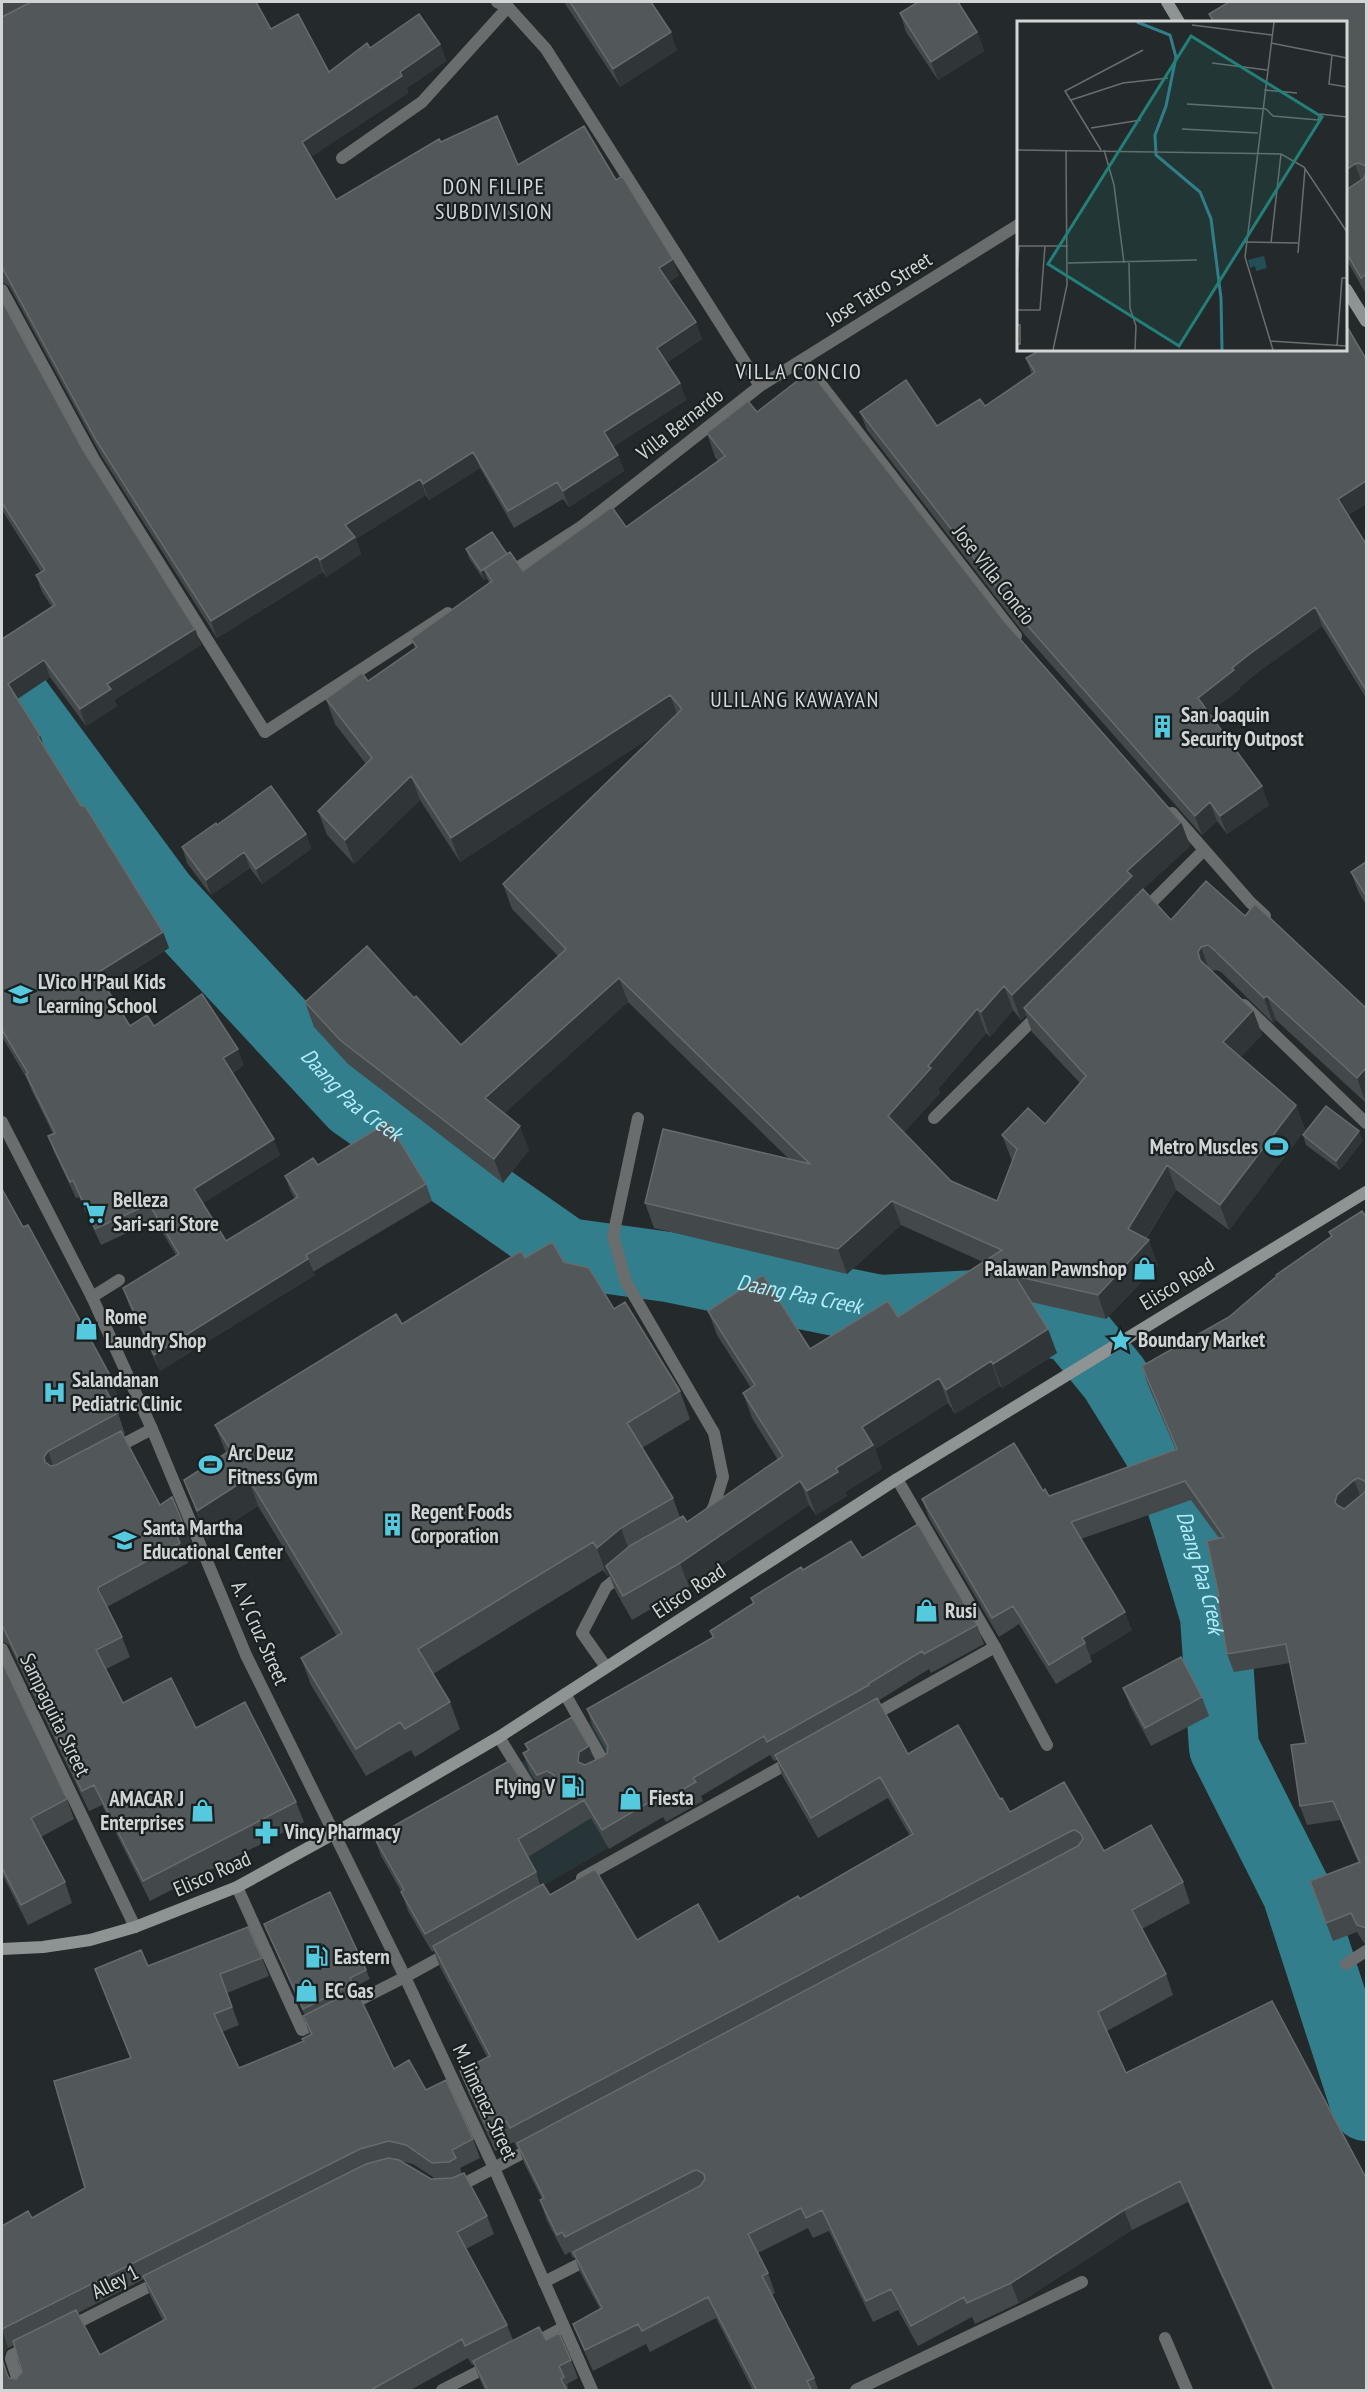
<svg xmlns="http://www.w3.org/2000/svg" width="1368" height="2392" font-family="'PT Sans Narrow',sans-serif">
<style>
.built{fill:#283538}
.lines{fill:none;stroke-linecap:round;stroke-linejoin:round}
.river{stroke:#327e8c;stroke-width:70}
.service{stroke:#6a6d6d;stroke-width:12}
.minor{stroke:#6a6d6d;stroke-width:12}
.tertiary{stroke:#6a6d6d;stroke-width:12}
.secondary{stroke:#8e9394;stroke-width:12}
.wall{fill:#43494a;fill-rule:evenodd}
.shaded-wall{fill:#303638}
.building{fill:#525859;stroke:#666b6d;stroke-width:1.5}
.labels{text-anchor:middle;stroke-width:4.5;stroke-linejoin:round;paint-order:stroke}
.street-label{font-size:21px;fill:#d1d5d5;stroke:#1a2021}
.poi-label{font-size:21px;font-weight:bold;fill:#d1d5d5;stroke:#1a2021;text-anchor:start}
.neighbourhood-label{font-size:22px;letter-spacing:1.5px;fill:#d3dbdc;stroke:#1a2021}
.water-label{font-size:22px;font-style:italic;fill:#b2eefb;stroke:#1a2021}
.inset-river{fill:none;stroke:#327e8c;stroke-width:3}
.inset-road{fill:none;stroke:#696e6f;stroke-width:1.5}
.view{fill:#228078;fill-opacity:0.15;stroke:#228078;stroke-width:3}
.inset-edge{fill:none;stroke:#d1d5d5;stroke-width:3}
</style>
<rect width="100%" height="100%" fill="#242a2b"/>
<path class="built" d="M 599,1716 L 661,1817 L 543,1886 L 485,1784 Z"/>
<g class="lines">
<path class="river" id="s1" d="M 2,680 L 162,897 L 353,1103 L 567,1253 L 668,1267 L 880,1310 L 977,1305 L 1073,1328 L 1114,1378 L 1172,1472 L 1215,1616 L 1224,1748 L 1297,1893 L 1366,2106"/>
<path class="service" d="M 342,158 L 422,102 L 508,7
M 2,290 L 95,461 L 265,732
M 1143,911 L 1204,850
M 1244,1005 L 1366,1123
M 638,1118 L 613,1236 L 626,1282 L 714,1433 L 723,1477 L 714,1506 L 708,1517
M 934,1118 L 1039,1014
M 92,1297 L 119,1280
M 114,1449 L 152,1429
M 897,1479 L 995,1647 L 1047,1745
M 606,1667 L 582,1633 L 606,1587 L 624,1572
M 565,1694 L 607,1768 L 603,1770
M 499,1737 L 541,1805 L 543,1804
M 237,1887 L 302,2030 L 322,2020
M 348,2006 L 405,1977
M 544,2282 L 591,2258
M 1165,2338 L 1187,2390"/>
<path class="minor" d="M 497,2 L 508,7 L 546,49 L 760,386
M 802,360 L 1016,636
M 508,574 L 582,526 L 760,386 L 1018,225
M 265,732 L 448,613
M 1172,813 L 1250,902 L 1265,916
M 2,1649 L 135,1927
M 870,1717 L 995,1647
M 582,1878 L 792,1761
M 1346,1964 L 1366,1951
M 405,1977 L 452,1951
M 454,2189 L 534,2147
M 69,2327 L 160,2281
M 531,2345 L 564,2327
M 21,2390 L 11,2359 L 12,2355 L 29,2347
M 442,2390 L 491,2365
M 856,2390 L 1082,2282"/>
<path class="tertiary" d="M 2,1122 L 92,1297 L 152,1429 L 246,1655 L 405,1977 L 494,2168 L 592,2390"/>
<path class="secondary" d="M 1167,2 L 1179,22
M 1346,289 L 1366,321
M 2,1949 L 43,1947 L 90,1940 L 135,1927 L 237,1887 L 335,1833 L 499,1737 L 897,1479 L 1366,1192"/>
</g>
<path class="wall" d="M 2,2 L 256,2 L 271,29 L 329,72 L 370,48 L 440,44 L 446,61 L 407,88 L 408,93 L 310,157 L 336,200 L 441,142 L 518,165 L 616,180 L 679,275 L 669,282 L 702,339 L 666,363 L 680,383 L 686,400 L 613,447 L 618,455 L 624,471 L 569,507 L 563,499 L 514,528 L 480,468 L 429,500 L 426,495 L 356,539 L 361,554 L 326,577 L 323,572 L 217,638 L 102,457 L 9,286 L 2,282 Z
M 564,2 L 651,2 L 677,50 L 620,87 Z
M 1366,2 L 1366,294 L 1346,259 L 1346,22 L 1212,22 L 1209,14 Z
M 900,13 L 977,32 L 984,51 L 938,80 L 906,32 Z
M 2,301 L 82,448 L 195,629 L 201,645 L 114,700 L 117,706 L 86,726 L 50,677 L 18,699 L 46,750 L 81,806 L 163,932 L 169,948 L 106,988 L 130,1026 L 154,1026 L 244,1065 L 233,1073 L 280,1155 L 203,1203 L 226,1241 L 295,1199 L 291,1192 L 285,1176 L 318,1165 L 426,1184 L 432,1201 L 313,1272 L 315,1275 L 160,1371 L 129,1305 L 123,1288 L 176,1255 L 155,1220 L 101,1245 L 79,1197 L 76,1198 L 54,1152 L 48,1136 L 53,1134 L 32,1091 L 26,1077 L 2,1037 L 2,639 L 52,607 L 42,592 L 36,575 L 41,572 L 2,510 Z
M 1026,358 L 1366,359 L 1366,504 L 1348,515 L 1366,544 L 1366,698 L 1322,626 L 1258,672 L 1240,687 L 1240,689 L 1209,713 L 1269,805 L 1227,834 L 1217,821 L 1202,835 L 1025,635 L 867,430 L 860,412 L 937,426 L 985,406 L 1032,375 Z
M 757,412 L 1004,621 L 1181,822 L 1190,846 L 1143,889 L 1171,920 L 1245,916 L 1366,1008 L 1366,1103 L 1276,1020 L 1273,1023 L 1221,972 L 1216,970 L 1212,971 L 1253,1010 L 1262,1035 L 1240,1057 L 1296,1105 L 1305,1130 L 1229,1230 L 1176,1190 L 1146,1239 L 1158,1265 L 1106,1319 L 1031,1302 L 1057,1353 L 1002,1388 L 1000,1386 L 955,1414 L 948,1403 L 875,1449 L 882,1469 L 845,1492 L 847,1496 L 816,1515 L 809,1505 L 689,1587 L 632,1620 L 615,1590 L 609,1574 L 607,1576 L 603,1570 L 433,1674 L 450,1702 L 460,1729 L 415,1757 L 411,1750 L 366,1776 L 311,1685 L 301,1658 L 337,1636 L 258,1506 L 207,1539 L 184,1480 L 226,1453 L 215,1425 L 525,1258 L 564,1262 L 614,1309 L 680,1391 L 690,1419 L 642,1448 L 673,1498 L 680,1517 L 687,1522 L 778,1460 L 752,1418 L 743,1393 L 751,1388 L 717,1335 L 708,1311 L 810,1349 L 898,1317 L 983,1262 L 901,1225 L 847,1274 L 654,1228 L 645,1203 L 789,1159 L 628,1002 L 504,1113 L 529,1150 L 503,1183 L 348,1064 L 314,1027 L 305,1002 L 414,998 L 461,1045 L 558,956 L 512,909 L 503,884 L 657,733 L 460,862 L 420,800 L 354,864 L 327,835 L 318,811 L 366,764 L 335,724 L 326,699 L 368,681 L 415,648 L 411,639 L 489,583 L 487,578 L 484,580 L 469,558 L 466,549 L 507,554 L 523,571 L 626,527 L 718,461 L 715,457 L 707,433 ZM 1013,1010 L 1021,1020 L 1026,1015 L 1032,1032 L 1080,1083 L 1045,1124 L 1002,1135 L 1012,1161 L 997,1201 L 951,1181 L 904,1132 L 940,1093 L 938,1089 L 986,1033 L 990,1037 Z
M 217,825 L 306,834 L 311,849 L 262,884 L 250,868 L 211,895 L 187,863 L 182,847 Z
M 1366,862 L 1366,905 L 1358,891 L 1351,872 Z
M 1303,1135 L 1363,1140 L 1340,1170 L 1306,1145 Z
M 2,1189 L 111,1377 L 118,1397 L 111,1401 L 118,1413 L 125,1434 L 123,1435 L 160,1505 L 185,1528 L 193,1548 L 184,1554 L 188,1563 L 107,1607 L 122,1637 L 130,1657 L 106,1669 L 123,1703 L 196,1728 L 296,1802 L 304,1822 L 150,1901 L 102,1805 L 89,1811 L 9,1645 L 2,1641 Z
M 1366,1217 L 1366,1944 L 1364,1943 L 1357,1932 L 1333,1941 L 1310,1881 L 1358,1862 L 1340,1820 L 1307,1825 L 1300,1806 L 1306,1743 L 1290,1663 L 1234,1672 L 1227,1654 L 1219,1596 L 1219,1538 L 1191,1500 L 1081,1539 L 1132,1630 L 1090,1656 L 1092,1662 L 1056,1684 L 1019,1624 L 999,1637 L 929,1518 L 922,1499 L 1043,1491 L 1049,1496 L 1176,1450 L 1148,1385 L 1142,1366 L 1229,1317 L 1331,1237 L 1329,1232 Z
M 862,1558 L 977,1625 L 984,1644 L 931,1673 L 929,1669 L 878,1701 L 908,1754 L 1000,1799 L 1010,1812 L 1064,1782 L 1104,1851 L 1183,1882 L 1190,1903 L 1142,1929 L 1166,1974 L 1173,1995 L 1107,2031 L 1126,2073 L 1366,2391 L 1273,2391 L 1188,2202 L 1132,2230 L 1019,2303 L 975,2324 L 972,2317 L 918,2346 L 898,2310 L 873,2322 L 829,2231 L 813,2238 L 808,2228 L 758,2253 L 768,2273 L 775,2293 L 772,2295 L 814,2378 L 819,2391 L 753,2391 L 716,2318 L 650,2352 L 646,2344 L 593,2371 L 581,2344 L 573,2324 L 600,2309 L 580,2272 L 575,2257 L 573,2258 L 570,2252 L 565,2255 L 547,2221 L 540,2200 L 542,2199 L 524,2163 L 519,2148 L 517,2148 L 514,2142 L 495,2151 L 468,2092 L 460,2071 L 487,2057 L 440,1967 L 434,1951 L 432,1952 L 408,1911 L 402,1893 L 381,1856 L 374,1837 L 530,1793 L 538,1794 L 542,1791 L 530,1772 L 523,1753 L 528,1751 L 525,1744 L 589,1746 L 594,1761 L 604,1756 L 607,1752 L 593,1727 L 587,1709 L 712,1637 L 710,1631 L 753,1604 L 751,1598 L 803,1570 ZM 770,1755 L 774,1761 L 777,1760 L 782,1775 L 818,1838 L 888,1798 L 910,1836 L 800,1899 L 719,1942 L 637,1940 L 550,1895 L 541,1886 L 536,1872 L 528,1857 L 591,1818 L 609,1849 L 663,1817 L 666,1822 L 703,1801 L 701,1796 Z
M 2,1662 L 67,1799 L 74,1819 L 41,1837 L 65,1882 L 72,1903 L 28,1925 L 2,1874 Z
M 1123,1688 L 1202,1697 L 1209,1716 L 1151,1746 L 1130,1706 Z
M 264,1924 L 366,1970 L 370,1979 L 354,1987 L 394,2069 L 426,2090 L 473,2139 L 480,2158 L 460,2168 L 462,2174 L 487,2216 L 494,2234 L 466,2249 L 507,2325 L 513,2340 L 546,2340 L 571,2360 L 578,2378 L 567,2384 L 569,2391 L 485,2391 L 480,2380 L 474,2364 L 472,2365 L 468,2358 L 409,2391 L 2,2391 L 2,2226 L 32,2218 L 85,2188 L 130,2058 L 95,1969 L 148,1966 L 262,1958 L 269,1976 L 227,1993 L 239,2025 L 222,2032 L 239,2068 L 303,2041 L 310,2035 L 303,2016 L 305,2016 ZM 401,2161 L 413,2164 L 436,2179 L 431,2179 ZM 144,2279 L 150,2295 L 163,2321 L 100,2355 L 78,2313 ZM 14,2345 L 22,2372 L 16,2379 L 9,2378 L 8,2376 L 3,2361 L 4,2353 L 8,2348 Z"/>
<path class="shaded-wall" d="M 671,32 L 677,50 L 620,87 L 613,69 Z
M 977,32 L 984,51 L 938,80 L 931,62 Z
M 440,44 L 446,61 L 407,88 L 408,93 L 308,159 L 302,142 Z
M 1355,164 L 1362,183 L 1346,194 L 1346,170 Z
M 673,259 L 679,275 L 665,284 L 659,268 Z
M 696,322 L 702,339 L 663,365 L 657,348 Z
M 680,383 L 686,400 L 610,449 L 604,432 Z
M 473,452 L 480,468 L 429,500 L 423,484 Z
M 618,455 L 624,471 L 569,507 L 563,491 Z
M 420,479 L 426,495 L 356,539 L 361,554 L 326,577 L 320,560 L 345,525 Z
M 1366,481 L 1366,504 L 1345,517 L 1338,499 Z
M 507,554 L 484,569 L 487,578 L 484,580 L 481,571 Z
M 317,556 L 323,572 L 217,638 L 211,621 Z
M 1315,607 L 1322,626 L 1258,672 L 1240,687 L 1240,689 L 1205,716 L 1198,698 L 1251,653 Z
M 195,629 L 201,645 L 114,700 L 117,706 L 86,726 L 80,709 L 107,684 Z
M 44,660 L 50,677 L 14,701 L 8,684 Z
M 670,695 L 679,719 L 460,862 L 451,838 Z
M 40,735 L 46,752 L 38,737 Z
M 411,776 L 420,800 L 354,864 L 345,840 Z
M 1262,786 L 1269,805 L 1227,834 L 1220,816 Z
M 1210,802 L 1217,821 L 1202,835 L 1195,816 Z
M 1181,822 L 1190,846 L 1138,894 L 1024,1008 L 1026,1015 L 1021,1020 L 1012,995 L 1127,871 Z
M 306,834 L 311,849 L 262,884 L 256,869 Z
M 244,852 L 250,868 L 211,895 L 206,880 Z
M 163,932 L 169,948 L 103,990 L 97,973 Z
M 1201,947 L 1210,972 L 1207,977 L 1198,952 Z
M 619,978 L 628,1002 L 494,1123 L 485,1098 Z
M 1004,986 L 1013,1010 L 990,1037 L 981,1012 Z
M 1267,996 L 1276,1020 L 1273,1023 L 1264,998 Z
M 977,1009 L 986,1033 L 938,1089 L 940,1093 L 897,1140 L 888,1116 L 928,1066 Z
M 1253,1010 L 1262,1035 L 1232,1067 L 1223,1042 Z
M 238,1049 L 244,1065 L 229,1075 L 223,1058 Z
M 1366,1068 L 1366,1103 L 1357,1078 Z
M 1296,1105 L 1305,1130 L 1229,1230 L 1220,1205 Z
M 520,1126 L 529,1150 L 503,1183 L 494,1159 Z
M 1359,1131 L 1363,1140 L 1340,1170 L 1336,1161 Z
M 274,1139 L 280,1155 L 200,1205 L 194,1189 Z
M 1167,1165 L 1176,1190 L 1137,1252 L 1149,1240 L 1158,1265 L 1106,1319 L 1098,1295 L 1128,1229 Z
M 892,1201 L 901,1225 L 847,1274 L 838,1249 Z
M 308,1259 L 315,1275 L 160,1371 L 154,1355 Z
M 1048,1329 L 1057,1353 L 1002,1388 L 993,1364 Z
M 991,1361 L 1000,1386 L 955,1414 L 946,1390 Z
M 111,1377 L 118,1397 L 109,1403 L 102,1382 Z
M 939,1378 L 948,1403 L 875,1449 L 882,1469 L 845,1492 L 847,1496 L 816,1515 L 807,1491 L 836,1468 L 862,1427 Z
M 48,1451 L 55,1471 L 45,1462 L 44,1457 Z
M 248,1478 L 258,1506 L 207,1539 L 197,1511 Z
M 1354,1480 L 1361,1498 L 1342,1520 L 1335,1502 L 1337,1495 Z
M 800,1481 L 809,1505 L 689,1587 L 680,1563 Z
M 185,1528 L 193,1548 L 184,1554 L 176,1534 Z
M 621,1528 L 631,1556 L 606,1566 L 609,1574 L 607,1576 L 597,1548 Z
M 99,1587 L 107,1607 L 98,1589 Z
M 1125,1612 L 1132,1630 L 1090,1656 L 1085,1643 L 1082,1638 Z
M 589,1746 L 596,1765 L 585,1771 L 578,1762 L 579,1752 Z
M 1124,2210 L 1132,2230 L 1019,2303 L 1011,2283 Z
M 2,2329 L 8,2348 L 4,2353 L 3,2361 L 13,2391 L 2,2359 Z"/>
<path class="building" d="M 31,2 L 256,2 L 271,29 L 298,14 L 329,72 L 367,43 L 370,48 L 419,14 L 440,44 L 400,72 L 402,76 L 302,142 L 336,200 L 439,139 L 441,142 L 497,116 L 518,165 L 584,126 L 616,180 L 622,176 L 673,259 L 659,268 L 696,322 L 657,348 L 680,383 L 604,432 L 618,455 L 563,491 L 557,482 L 508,511 L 473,452 L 423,484 L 420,479 L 345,525 L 355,537 L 320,560 L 317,556 L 211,621 L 96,440 L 3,269 L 2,269 L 2,17 Z
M 570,2 L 651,2 L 671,32 L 613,69 Z
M 918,2 L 958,2 L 977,32 L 931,62 L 900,13 Z
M 1229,2 L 1366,2 L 1366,169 L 1366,166 L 1359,163 L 1355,164 L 1346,170 L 1346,22 L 1214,22 L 1209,14 Z
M 1366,173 L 1366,274 L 1361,278 L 1346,252 L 1346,190 L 1364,178 Z
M 2,301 L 82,448 L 195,629 L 107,684 L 111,689 L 80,709 L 44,660 L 8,684 L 40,735 L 38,737 L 81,806 L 85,806 L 163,932 L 97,973 L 130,1026 L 147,1015 L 154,1026 L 202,994 L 238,1049 L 223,1058 L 274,1139 L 194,1189 L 226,1241 L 298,1197 L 285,1176 L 313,1158 L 318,1165 L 388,1122 L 426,1184 L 306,1255 L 308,1259 L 154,1355 L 123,1288 L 179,1254 L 149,1204 L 95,1229 L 73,1180 L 70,1182 L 48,1136 L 55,1133 L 26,1074 L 28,1073 L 2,1030 L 2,639 L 55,605 L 36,575 L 45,570 L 2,503 Z
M 1346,325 L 1366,359 L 1366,481 L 1338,499 L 1366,544 L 1366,690 L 1350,664 L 1315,607 L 1251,653 L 1232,668 L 1234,670 L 1198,698 L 1262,786 L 1220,816 L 1210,802 L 1195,816 L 1019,616 L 860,412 L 906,380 L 937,426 L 980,399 L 985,406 L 1035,372 L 1026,358 L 1040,350 L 1346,350 Z
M 810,371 L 1004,621 L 1181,822 L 1127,871 L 1132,876 L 1012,995 L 1004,986 L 981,1012 L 977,1009 L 928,1066 L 931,1068 L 888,1116 L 951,1181 L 997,1201 L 1017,1149 L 1002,1135 L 1028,1108 L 1045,1124 L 1086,1076 L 1024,1008 L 1143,889 L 1171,920 L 1206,881 L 1245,916 L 1255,904 L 1366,1008 L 1366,1068 L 1357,1078 L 1267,996 L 1264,998 L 1212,948 L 1208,945 L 1201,947 L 1198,952 L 1200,960 L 1253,1010 L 1223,1042 L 1296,1105 L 1220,1205 L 1167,1165 L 1128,1229 L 1149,1240 L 1098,1295 L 1015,1276 L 1048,1329 L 993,1364 L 991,1361 L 946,1390 L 939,1378 L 862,1427 L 873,1445 L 836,1468 L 838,1472 L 807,1491 L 800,1481 L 680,1563 L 623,1596 L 606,1566 L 631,1545 L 683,1516 L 687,1522 L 783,1456 L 743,1393 L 755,1385 L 708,1311 L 763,1275 L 810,1349 L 888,1301 L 898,1317 L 1002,1250 L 892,1201 L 838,1249 L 645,1203 L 663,1129 L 810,1164 L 619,978 L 485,1098 L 520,1126 L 494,1159 L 340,1040 L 305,1002 L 367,946 L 414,998 L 416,996 L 461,1045 L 566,949 L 503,884 L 682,709 L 670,695 L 451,838 L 411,776 L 345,840 L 318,811 L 372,758 L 326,699 L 362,673 L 368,681 L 417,647 L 411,639 L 492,581 L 484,569 L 510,552 L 523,571 L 612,507 L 626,527 L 725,456 L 707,433 L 748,401 L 757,412 Z
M 492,532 L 507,554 L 481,571 L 466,549 Z
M 271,786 L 306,834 L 256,869 L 244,852 L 206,880 L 182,847 L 216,823 L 217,825 Z
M 1366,862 L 1366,896 L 1351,872 Z
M 1326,1106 L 1359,1131 L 1336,1161 L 1303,1135 Z
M 2,1189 L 23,1227 L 28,1225 L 111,1377 L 102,1382 L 118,1413 L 48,1451 L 44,1457 L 45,1462 L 51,1466 L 56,1465 L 121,1431 L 160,1505 L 172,1497 L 185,1528 L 176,1534 L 180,1543 L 99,1587 L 98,1589 L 122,1637 L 96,1650 L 123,1703 L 171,1678 L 196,1728 L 245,1702 L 296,1802 L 143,1881 L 94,1785 L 82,1791 L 2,1625 Z
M 1362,1211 L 1366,1217 L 1366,1484 L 1365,1481 L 1358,1478 L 1354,1480 L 1337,1495 L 1335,1502 L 1337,1505 L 1344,1509 L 1365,1492 L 1366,1488 L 1366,1930 L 1366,1928 L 1357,1925 L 1351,1913 L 1326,1923 L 1310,1881 L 1360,1862 L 1333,1801 L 1300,1806 L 1291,1745 L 1306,1743 L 1286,1644 L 1227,1654 L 1217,1596 L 1219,1596 L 1207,1541 L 1224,1537 L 1185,1481 L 1071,1522 L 1125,1612 L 1082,1638 L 1085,1643 L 1049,1665 L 1013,1606 L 992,1618 L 922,1499 L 1014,1443 L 1043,1491 L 1045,1489 L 1049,1496 L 1177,1449 L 1142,1366 L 1229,1317 L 1277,1276 L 1276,1275 L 1332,1236 L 1329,1232 Z
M 552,1242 L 564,1262 L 589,1268 L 614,1309 L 625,1302 L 680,1391 L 627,1423 L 673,1498 L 621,1528 L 597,1548 L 593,1542 L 418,1649 L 450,1702 L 405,1729 L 400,1722 L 356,1749 L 301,1658 L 342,1633 L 248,1478 L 197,1511 L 184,1480 L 231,1450 L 215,1425 L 396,1314 L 402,1324 L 521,1251 L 525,1258 Z
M 918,1524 L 977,1625 L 924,1654 L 922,1651 L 868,1684 L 869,1685 L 767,1742 L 764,1736 L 693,1778 L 696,1782 L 659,1803 L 656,1798 L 602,1830 L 584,1800 L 518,1839 L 536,1872 L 425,1934 L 401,1892 L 404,1890 L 374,1837 L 509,1761 L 530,1793 L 538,1794 L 551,1786 L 555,1780 L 554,1775 L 547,1771 L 537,1775 L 523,1753 L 529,1750 L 525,1744 L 572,1717 L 589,1746 L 579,1752 L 578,1762 L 585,1765 L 604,1756 L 607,1753 L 608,1746 L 587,1709 L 714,1637 L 710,1631 L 754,1603 L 751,1598 L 801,1567 L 803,1570 L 851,1541 L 862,1558 Z
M 1181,1657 L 1202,1697 L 1145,1728 L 1123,1688 Z
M 2,1662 L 67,1799 L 31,1818 L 65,1882 L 21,1905 L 2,1868 Z
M 877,1698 L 908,1754 L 958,1725 L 1000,1799 L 1002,1798 L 1010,1812 L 1064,1782 L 1104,1851 L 1151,1825 L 1183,1882 L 1132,1910 L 1166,1974 L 1098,2012 L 1126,2073 L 1272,2001 L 1366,2178 L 1366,2391 L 1275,2391 L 1180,2181 L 1124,2210 L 1011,2283 L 967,2303 L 964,2297 L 911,2326 L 891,2289 L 866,2301 L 822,2210 L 806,2218 L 801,2208 L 748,2234 L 768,2273 L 762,2276 L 814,2378 L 807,2381 L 812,2391 L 757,2391 L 708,2297 L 642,2331 L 638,2324 L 585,2350 L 573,2324 L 602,2308 L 573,2252 L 700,2186 L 705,2179 L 704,2174 L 697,2170 L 693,2171 L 565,2237 L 562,2232 L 557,2235 L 540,2200 L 544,2198 L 517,2143 L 1078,1846 L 1083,1839 L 1081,1834 L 1075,1830 L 1071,1831 L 510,2128 L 506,2121 L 488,2130 L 460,2071 L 490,2056 L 433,1946 L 543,1884 L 550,1895 L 595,1869 L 637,1940 L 698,1904 L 719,1942 L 798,1896 L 800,1899 L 913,1834 L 880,1777 L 811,1818 L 775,1755 Z
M 330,1892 L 366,1970 L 350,1978 L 353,1984 L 303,2009 L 264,1924 Z
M 248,1927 L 262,1958 L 220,1974 L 232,2007 L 214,2014 L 239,2068 L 304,2041 L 302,2039 L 312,2034 L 303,2016 L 356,1989 L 394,2069 L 409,2060 L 426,2090 L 446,2080 L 473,2139 L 452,2150 L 456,2158 L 449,2162 L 432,2163 L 406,2145 L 389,2141 L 360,2149 L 2,2329 L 2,2226 L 28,2211 L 32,2218 L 85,2188 L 54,2081 L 131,2058 L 95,1969 L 141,1950 L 148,1966 Z
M 388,2158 L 399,2160 L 431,2179 L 452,2178 L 464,2173 L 487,2216 L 457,2232 L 507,2325 L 465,2346 L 462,2339 L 369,2391 L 2,2391 L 2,2359 L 7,2374 L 9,2378 L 16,2379 L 22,2372 L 13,2341 L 76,2310 L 100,2355 L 166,2319 L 143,2276 L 366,2164 Z
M 539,2327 L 546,2340 L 559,2333 L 571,2360 L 559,2366 L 564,2377 L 561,2379 L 567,2391 L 488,2391 L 473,2361 Z"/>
<defs>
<symbol id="building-bare" viewBox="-9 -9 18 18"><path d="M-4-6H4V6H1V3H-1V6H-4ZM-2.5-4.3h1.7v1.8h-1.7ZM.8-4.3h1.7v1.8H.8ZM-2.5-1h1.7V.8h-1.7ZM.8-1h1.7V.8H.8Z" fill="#55cadf" stroke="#1a2021" stroke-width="2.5" paint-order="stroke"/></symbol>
<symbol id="school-bare" viewBox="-9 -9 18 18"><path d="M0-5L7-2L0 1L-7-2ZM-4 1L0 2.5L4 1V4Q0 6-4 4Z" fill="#55cadf" stroke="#1a2021" stroke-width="2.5" paint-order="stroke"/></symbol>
<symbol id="stadium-bare" viewBox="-9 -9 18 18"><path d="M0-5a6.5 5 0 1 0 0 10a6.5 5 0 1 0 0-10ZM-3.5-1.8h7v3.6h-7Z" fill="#55cadf" stroke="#1a2021" stroke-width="2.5" paint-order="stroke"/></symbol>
<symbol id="supermarket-bare" viewBox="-9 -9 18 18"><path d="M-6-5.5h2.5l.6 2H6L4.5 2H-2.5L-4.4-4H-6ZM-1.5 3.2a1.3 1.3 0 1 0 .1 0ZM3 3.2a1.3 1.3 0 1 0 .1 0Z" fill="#55cadf" stroke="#1a2021" stroke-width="2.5" paint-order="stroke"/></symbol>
<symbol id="shop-bare" viewBox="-9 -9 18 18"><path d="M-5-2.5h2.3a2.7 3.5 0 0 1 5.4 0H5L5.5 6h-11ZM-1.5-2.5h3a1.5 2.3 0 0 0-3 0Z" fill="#55cadf" stroke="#1a2021" stroke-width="2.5" paint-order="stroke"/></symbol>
<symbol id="sight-bare" viewBox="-9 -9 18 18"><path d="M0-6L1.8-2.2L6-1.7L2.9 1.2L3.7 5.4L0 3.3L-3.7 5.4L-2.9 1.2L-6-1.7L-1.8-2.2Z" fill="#55cadf" stroke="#1a2021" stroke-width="2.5" paint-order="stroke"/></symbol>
<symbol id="hospital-bare" viewBox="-9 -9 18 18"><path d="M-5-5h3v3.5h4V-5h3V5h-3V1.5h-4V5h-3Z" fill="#55cadf" stroke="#1a2021" stroke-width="2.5" paint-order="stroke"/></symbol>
<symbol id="fuel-bare" viewBox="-9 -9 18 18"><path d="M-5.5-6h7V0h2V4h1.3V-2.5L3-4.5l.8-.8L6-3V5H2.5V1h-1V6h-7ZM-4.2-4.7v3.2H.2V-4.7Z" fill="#55cadf" stroke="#1a2021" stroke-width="2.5" paint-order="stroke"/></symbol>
<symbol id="pharmacy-bare" viewBox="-9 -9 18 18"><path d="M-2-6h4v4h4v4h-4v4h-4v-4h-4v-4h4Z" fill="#55cadf" stroke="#1a2021" stroke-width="2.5" paint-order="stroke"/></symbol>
</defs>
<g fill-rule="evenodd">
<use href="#building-bare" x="1146" y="710" width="33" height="33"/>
<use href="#school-bare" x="4" y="978" width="33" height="33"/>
<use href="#stadium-bare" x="1260" y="1130" width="33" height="33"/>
<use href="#supermarket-bare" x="78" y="1196" width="33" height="33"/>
<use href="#shop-bare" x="1128" y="1252" width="33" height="33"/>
<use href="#shop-bare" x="70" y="1312" width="33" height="33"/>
<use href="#sight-bare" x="1104" y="1324" width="33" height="33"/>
<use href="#hospital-bare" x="38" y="1376" width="33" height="33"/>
<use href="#stadium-bare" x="194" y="1448" width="33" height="33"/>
<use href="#building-bare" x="376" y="1508" width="33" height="33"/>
<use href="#school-bare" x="108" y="1524" width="33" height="33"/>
<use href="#shop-bare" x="910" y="1594" width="33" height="33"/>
<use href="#fuel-bare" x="556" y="1770" width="33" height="33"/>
<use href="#shop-bare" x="614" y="1782" width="33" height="33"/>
<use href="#shop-bare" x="186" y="1794" width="33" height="33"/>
<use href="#pharmacy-bare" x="250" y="1816" width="33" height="33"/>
<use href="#fuel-bare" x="300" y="1940" width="33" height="33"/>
<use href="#shop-bare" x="290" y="1974" width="33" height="33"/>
</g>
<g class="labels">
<g class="street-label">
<text transform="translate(879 289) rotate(-32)" y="7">Jose Tatco Street</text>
<text transform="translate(680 424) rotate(-38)" y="7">Villa Bernardo</text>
<text transform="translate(994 575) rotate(52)" y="7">Jose Villa Concio</text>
<text transform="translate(1177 1284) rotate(-31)" y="7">Elisco Road</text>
<text transform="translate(689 1591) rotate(-33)" y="7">Elisco Road</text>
<text transform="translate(260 1633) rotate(66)" y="7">A. V. Cruz Street</text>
<text transform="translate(55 1715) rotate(64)" y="7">Sampaguita Street</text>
<text transform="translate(212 1874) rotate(-24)" y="7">Elisco Road</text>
<text transform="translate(485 2102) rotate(65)" y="7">M. Jimenez Street</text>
<text transform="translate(115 2282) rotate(-27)" y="7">Alley 1</text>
</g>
<g class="poi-label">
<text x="1181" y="722">San Joaquin<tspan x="1181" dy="24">Security Outpost</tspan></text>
<text x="38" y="989">LVico H'Paul Kids<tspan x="38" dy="24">Learning School</tspan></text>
<text x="1258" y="1154" text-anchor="end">Metro Muscles</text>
<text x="113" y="1207">Belleza<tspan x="113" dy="24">Sari-sari Store</tspan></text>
<text x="1127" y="1276" text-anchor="end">Palawan Pawnshop</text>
<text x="105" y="1324">Rome<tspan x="105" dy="24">Laundry Shop</tspan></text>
<text x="1138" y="1347">Boundary Market</text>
<text x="72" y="1387">Salandanan<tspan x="72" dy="24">Pediatric Clinic</tspan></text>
<text x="228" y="1460">Arc Deuz<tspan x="228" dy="24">Fitness Gym</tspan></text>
<text x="411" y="1519">Regent Foods<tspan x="411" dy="24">Corporation</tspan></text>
<text x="143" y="1535">Santa Martha<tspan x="143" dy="24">Educational Center</tspan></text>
<text x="945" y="1618">Rusi</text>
<text x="555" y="1794" text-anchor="end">Flying V</text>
<text x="649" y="1805">Fiesta</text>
<text x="184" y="1806" text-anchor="end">AMACAR J<tspan x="184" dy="24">Enterprises</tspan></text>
<text x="284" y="1839">Vincy Pharmacy</text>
<text x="334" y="1964">Eastern</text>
<text x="325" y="1998">EC Gas</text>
</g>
<g class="neighbourhood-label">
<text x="494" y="194">DON FILIPE<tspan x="494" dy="25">SUBDIVISION</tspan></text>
<text x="799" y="379">VILLA CONCIO</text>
<text x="795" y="707">ULILANG KAWAYAN</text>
</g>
<g class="water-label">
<text dy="8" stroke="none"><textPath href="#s1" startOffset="544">Daang Paa Creek</textPath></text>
<text dy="8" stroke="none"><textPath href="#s1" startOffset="1048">Daang Paa Creek</textPath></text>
<text dy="8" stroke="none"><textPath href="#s1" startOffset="1606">Daang Paa Creek</textPath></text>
</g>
</g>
<g transform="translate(1017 21)">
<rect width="330" height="330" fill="#242a2b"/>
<path d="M 247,235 L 250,247 L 239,250 L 238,245 L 233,247 L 231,239 Z" fill="#244e56"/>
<path class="inset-river" d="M 120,1 L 153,14 L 159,36 L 149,85 L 138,114 L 139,134 L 183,171 L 194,198 L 204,277 L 205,329"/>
<path class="inset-road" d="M 175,4 L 255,14M 254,22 L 330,37M 315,34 L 312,63 L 330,66M 195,42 L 250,49M 247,69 L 280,72M 54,79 L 106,62 L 151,57M 170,83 L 249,88 L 256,95 L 301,99 L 303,93 L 330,96M 74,107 L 124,99M 165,108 L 241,112M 0,129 L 264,133 L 287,146 L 330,211M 84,129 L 48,70 L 126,29M 87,129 L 97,164 L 107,242M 228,221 L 282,222M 254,222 L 264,133M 281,232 L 288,148M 51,242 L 180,239M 112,242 L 113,287 L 119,305 L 118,329M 0,252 L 2,225 L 51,225M 0,289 L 23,289 L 28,225M 0,304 L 3,304 L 3,323 L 0,323M 253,320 L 330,325M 320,325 L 325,257 L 330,257M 36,329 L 50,264 L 49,129M 256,329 L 228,236 L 257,1"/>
<path class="view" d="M 174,15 L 305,96 L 162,325 L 31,243 Z"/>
<rect width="330" height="330" class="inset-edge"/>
</g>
<rect width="1368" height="2392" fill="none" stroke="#d1d5d5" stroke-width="6"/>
</svg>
